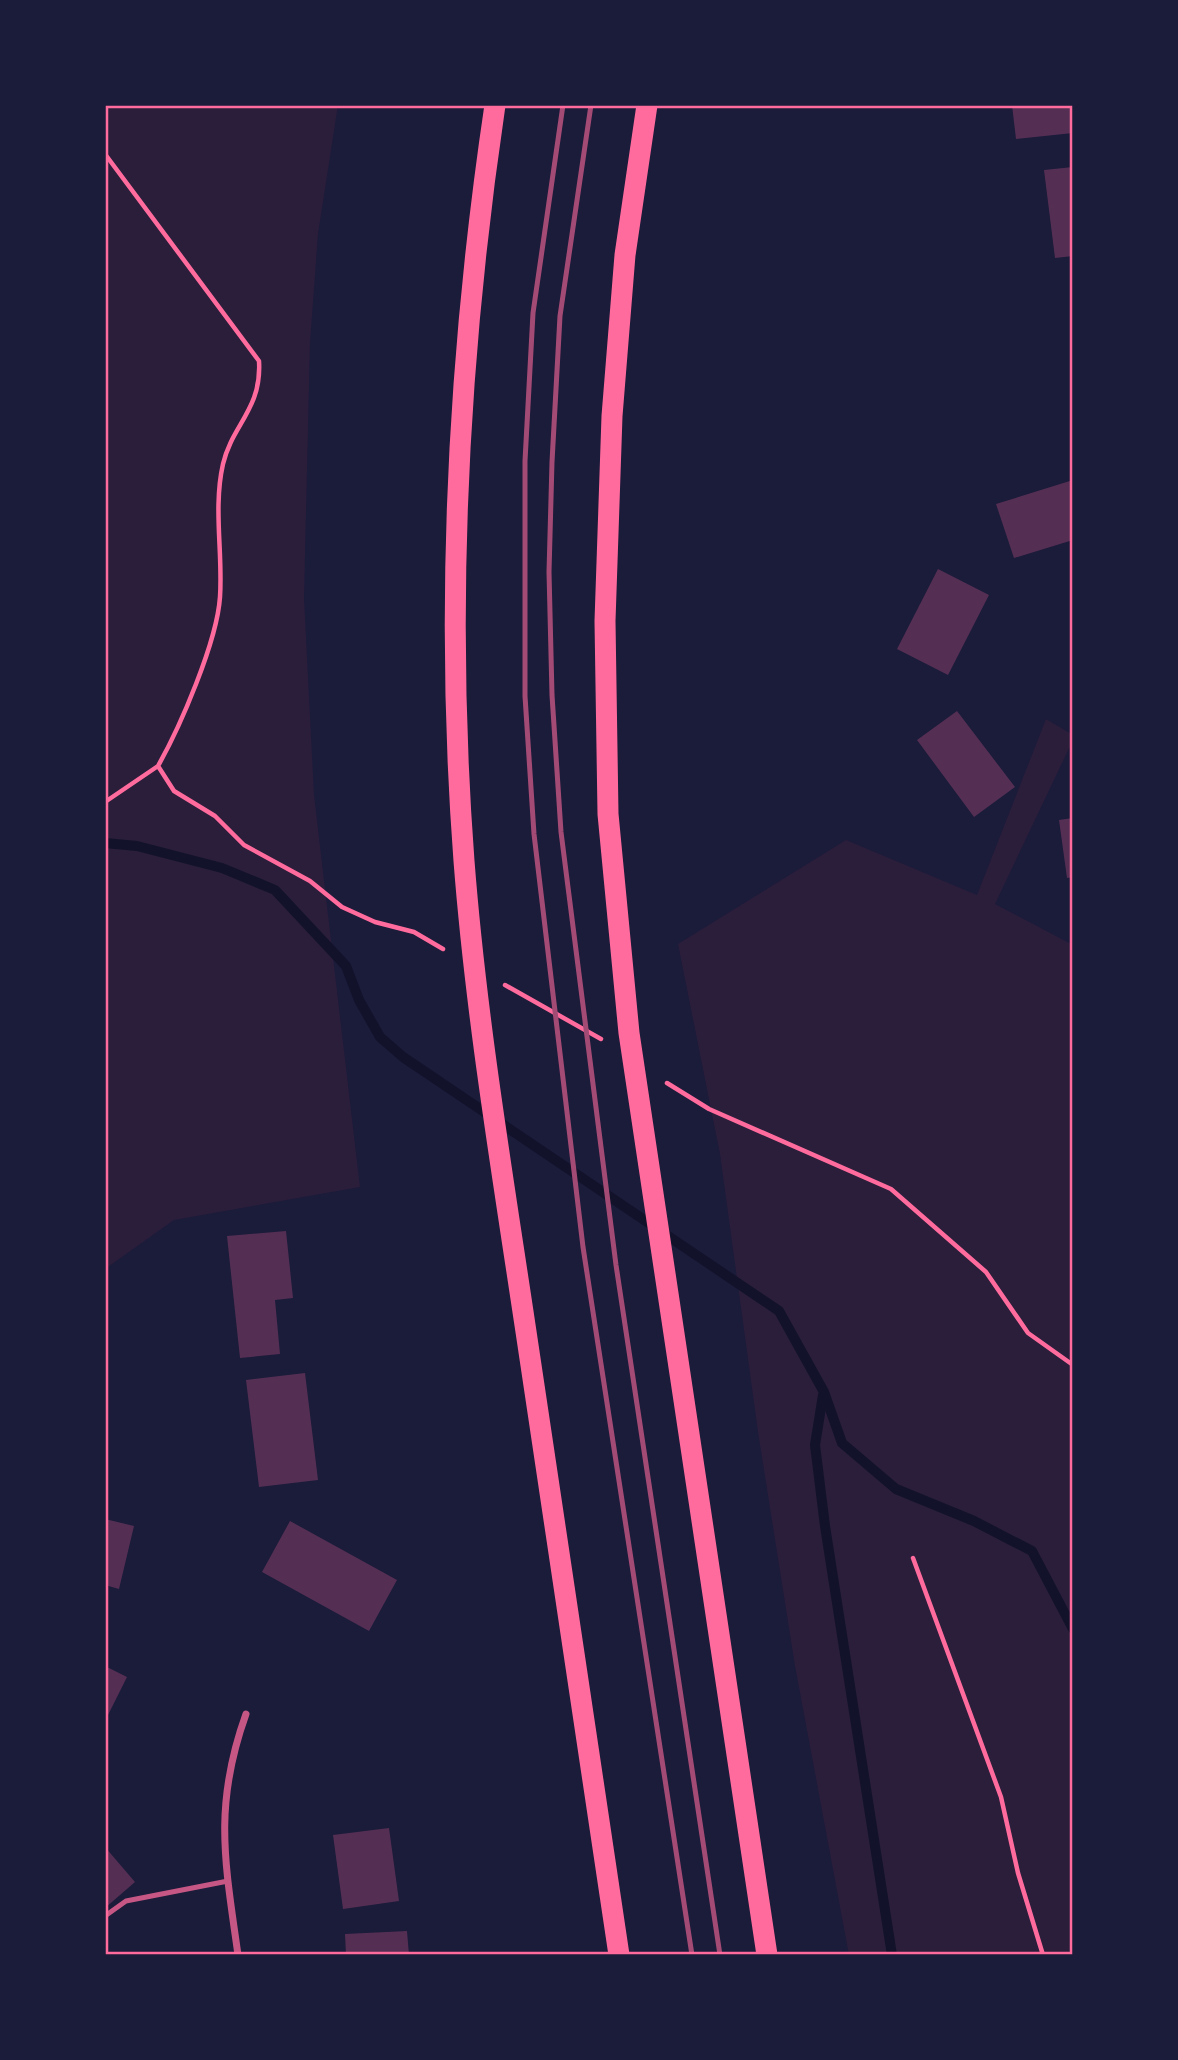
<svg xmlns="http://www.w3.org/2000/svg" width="1178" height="2060" font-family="'Space Grotesk',sans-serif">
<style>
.green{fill:#2a1e3b}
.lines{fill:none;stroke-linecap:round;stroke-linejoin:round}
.stream{stroke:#12122b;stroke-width:10}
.building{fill:#542f53}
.path{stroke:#ff6b9d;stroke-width:4.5}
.service{stroke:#c65784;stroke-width:5}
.minor{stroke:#c65784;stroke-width:7}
.motorway{stroke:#ff6b9d;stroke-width:21}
.rail{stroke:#a44b75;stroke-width:5}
.neatline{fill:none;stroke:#ff6b9d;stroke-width:2.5}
</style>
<rect width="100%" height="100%" fill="#1b1b3a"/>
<path class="green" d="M 105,105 L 338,105 L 318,234 L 310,343 L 304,598 L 314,795 L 360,1187 L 174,1220 L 105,1269 Z
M 1046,719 L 1073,735 L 1073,740 L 995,904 L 1073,945 L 1073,1955 L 849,1955 L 795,1666 L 758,1432 L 720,1154 L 678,944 L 846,840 L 977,895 Z"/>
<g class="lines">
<path class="stream" d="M 105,843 L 137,846 L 222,868 L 275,890 L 346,966 L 359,1000 L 380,1037 L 403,1057 L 779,1311 L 824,1392 L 842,1443 L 896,1489 L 974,1521 L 1032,1551 L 1073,1629
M 823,1395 L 815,1445 L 825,1526 L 892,1955"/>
</g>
<path class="building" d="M 1012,105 L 1073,105 L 1073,133 L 1016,139 Z
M 1073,167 L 1073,256 L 1055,258 L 1044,170 Z
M 1073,480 L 1073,540 L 1014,558 L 996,504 Z
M 938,569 L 989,595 L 948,675 L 897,649 Z
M 957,711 L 1015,787 L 974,817 L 917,740 Z
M 1073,818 L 1073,877 L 1067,878 L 1059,820 Z
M 286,1231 L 293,1298 L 275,1300 L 280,1354 L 240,1358 L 227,1236 Z
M 305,1373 L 318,1480 L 259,1487 L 246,1380 Z
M 105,1519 L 134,1526 L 119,1589 L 105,1585 Z
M 290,1521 L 397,1580 L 369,1631 L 262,1572 Z
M 105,1666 L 127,1677 L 105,1721 Z
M 389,1828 L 399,1901 L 343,1909 L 333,1835 Z
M 105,1847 L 135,1882 L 105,1908 Z
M 407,1931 L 409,1955 L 346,1955 L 345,1934 Z"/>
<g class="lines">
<path class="path" d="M 105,154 L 259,361 C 262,409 232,425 223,464 C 213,508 223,553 220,597 C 217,642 180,727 158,766 L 174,791 L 215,816 L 244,845 L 310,881 L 342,907 L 375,922 L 414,932 L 443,949
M 105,802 L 158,766
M 505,985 L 601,1039
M 667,1083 L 709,1109 L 891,1189 L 986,1272 L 1028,1333 L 1073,1365
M 913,1558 L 1001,1797 L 1018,1873 L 1043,1955"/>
<path class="service" d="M 105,1916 L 126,1901 L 228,1881"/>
<path class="minor" d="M 238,1955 C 225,1862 213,1806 246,1714"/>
<path class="motorway" d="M 495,105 C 458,354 445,610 464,861 C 476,1016 502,1171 525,1325 C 557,1535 588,1745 619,1955
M 647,105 L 625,255 L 612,416 L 605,621 L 608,814 L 629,1033 L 767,1955"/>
<path class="rail" d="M 563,105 L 533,313 L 525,461 L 525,696 L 534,834 L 583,1247 L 692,1955
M 591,105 L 560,316 L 552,462 L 549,572 L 552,695 L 561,832 L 616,1265 L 720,1955"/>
</g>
<rect width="1178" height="2060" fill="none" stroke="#1b1b3a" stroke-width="214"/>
<rect x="107" y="107" width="964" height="1846" class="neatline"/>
</svg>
